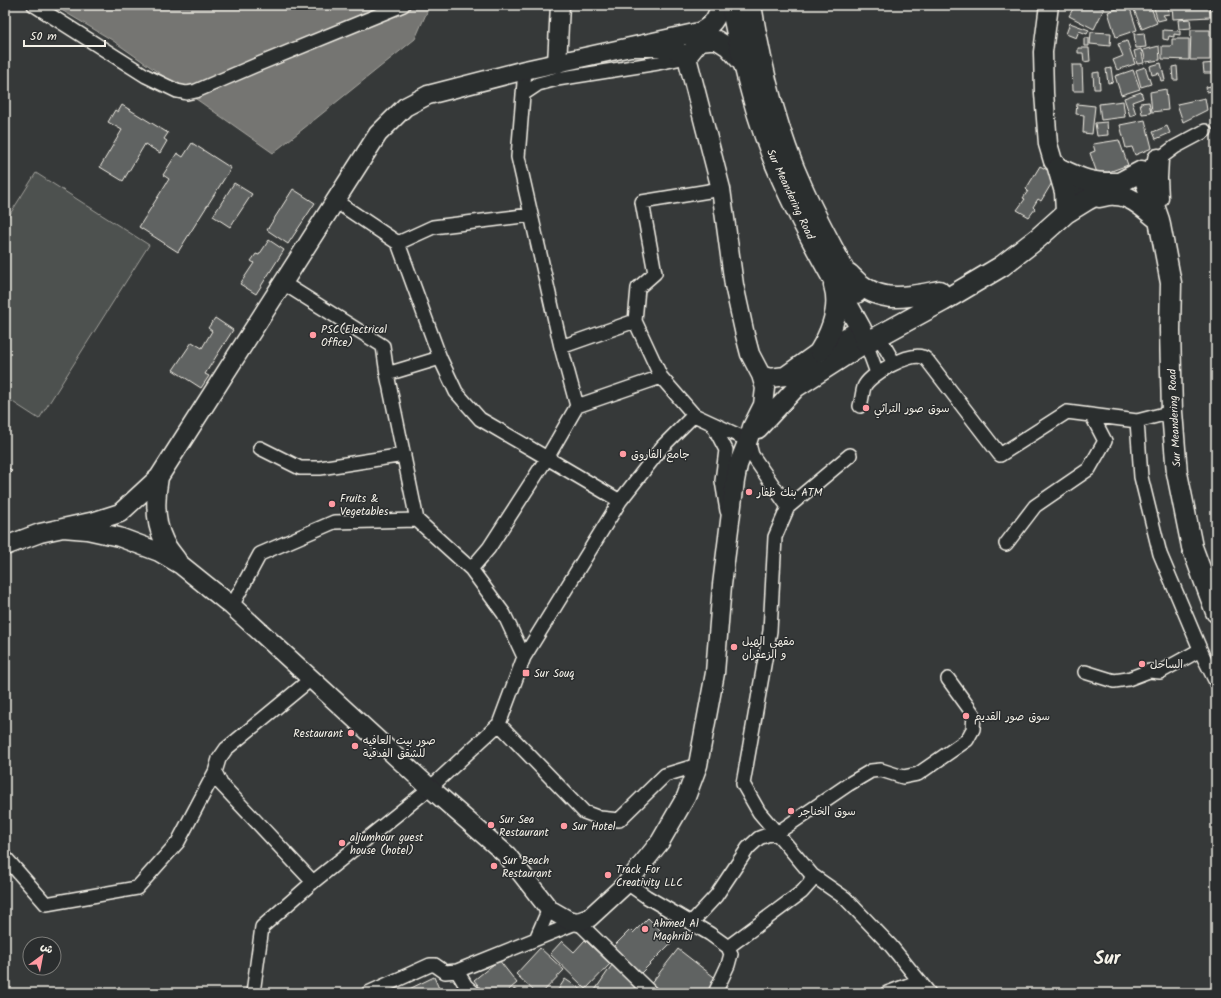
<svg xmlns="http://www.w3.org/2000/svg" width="1221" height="998" font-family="Kalam,'Playpen Sans Arabic',sans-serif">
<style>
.green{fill:#4e514f;stroke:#a1a19c}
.water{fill:#757572;stroke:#a8a7a1}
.building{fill:#616362;stroke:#f4f1e8}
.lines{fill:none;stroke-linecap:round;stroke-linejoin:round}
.street-casing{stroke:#f4f1e8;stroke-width:16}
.secondary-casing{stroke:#f4f1e8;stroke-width:21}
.primary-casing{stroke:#f4f1e8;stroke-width:23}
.street{stroke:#2a2d2e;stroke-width:13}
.secondary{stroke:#2a2d2e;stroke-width:18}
.primary{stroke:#2a2d2e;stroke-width:20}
.poi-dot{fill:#ff9aa2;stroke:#2a2d2e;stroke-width:1.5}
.labels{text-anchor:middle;stroke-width:3;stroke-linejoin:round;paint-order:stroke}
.street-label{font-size:11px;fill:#f4f1e8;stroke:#2a2d2e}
.poi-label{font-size:11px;fill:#f4f1e8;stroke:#2a2d2e;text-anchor:start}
.town-label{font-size:19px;font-weight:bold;fill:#f4f1e8;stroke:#2a2d2e}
</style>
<rect width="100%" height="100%" fill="#363939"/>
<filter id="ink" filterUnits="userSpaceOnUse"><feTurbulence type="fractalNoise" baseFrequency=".025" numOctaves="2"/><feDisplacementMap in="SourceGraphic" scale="8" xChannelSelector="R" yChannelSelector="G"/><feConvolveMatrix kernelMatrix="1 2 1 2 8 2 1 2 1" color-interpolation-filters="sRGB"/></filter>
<g filter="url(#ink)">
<path class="green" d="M 36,173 L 149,245 L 39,419 L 5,397 L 5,222 Z"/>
<path class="water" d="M 53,5 L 430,5 L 415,39 L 273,153 L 112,40 Z"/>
<path class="building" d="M 1075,5 L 1095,5 L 1104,9 L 1094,29 L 1069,16 Z
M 1129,5 L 1137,30 L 1116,37 L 1108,12 Z
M 1132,5 L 1150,5 L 1157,23 L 1142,29 Z
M 1153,5 L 1168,5 L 1169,14 L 1163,15 L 1166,19 L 1158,21 Z
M 1172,5 L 1209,5 L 1210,17 L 1173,19 Z
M 1210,5 L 1216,5 L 1216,17 L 1211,18 Z
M 1190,19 L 1191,28 L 1179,29 L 1178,20 Z
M 1213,21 L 1216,21 L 1216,29 L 1213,29 Z
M 1070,23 L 1089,30 L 1087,34 L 1079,31 L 1076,38 L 1066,34 Z
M 1163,30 L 1180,31 L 1180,35 L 1174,34 L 1174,37 L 1169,36 L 1168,40 L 1163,39 Z
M 1191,30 L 1210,30 L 1210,60 L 1190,60 Z
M 1091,32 L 1111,33 L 1110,46 L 1090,44 Z
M 1144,33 L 1146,47 L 1136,48 L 1134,34 Z
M 1084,38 L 1089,38 L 1089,46 L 1084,46 Z
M 1172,39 L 1189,39 L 1189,60 L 1162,59 L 1162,46 L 1172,46 Z
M 1127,41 L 1135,64 L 1117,70 L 1113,60 L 1123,56 L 1118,44 Z
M 1159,46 L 1160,60 L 1146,62 L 1143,50 Z
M 1078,48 L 1089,48 L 1090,61 L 1084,62 L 1083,53 L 1078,53 Z
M 1141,49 L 1144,63 L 1137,64 L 1134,51 Z
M 1161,63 L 1165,80 L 1161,81 L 1159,73 L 1152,75 L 1150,66 Z
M 1216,63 L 1216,73 L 1204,73 L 1203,64 Z
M 1072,65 L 1082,65 L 1083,91 L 1073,91 Z
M 1177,66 L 1178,80 L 1173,80 L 1172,67 Z
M 1145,67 L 1151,84 L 1141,87 L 1136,70 Z
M 1111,68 L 1113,82 L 1108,83 L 1106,69 Z
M 1133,70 L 1140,89 L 1121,95 L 1115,76 Z
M 1099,72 L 1100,89 L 1094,89 L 1093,73 Z
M 1216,85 L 1216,90 L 1207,92 L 1206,87 Z
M 1166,89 L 1168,110 L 1152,112 L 1150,92 Z
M 1141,92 L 1143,98 L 1132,102 L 1136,114 L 1130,116 L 1124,98 Z
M 1205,98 L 1207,110 L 1183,122 L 1177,104 Z
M 1123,101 L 1125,117 L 1101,120 L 1099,104 Z
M 1149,102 L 1151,113 L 1142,114 L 1140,103 Z
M 1077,104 L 1095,106 L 1092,134 L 1083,133 L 1084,115 L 1076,114 Z
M 122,105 L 168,133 L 164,139 L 167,141 L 160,153 L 145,144 L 123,181 L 100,167 L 122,130 L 108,122 L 115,110 L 118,112 Z
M 1145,120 L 1152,148 L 1135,155 L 1132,147 L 1126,148 L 1120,125 Z
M 1107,122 L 1108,135 L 1097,136 L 1095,123 Z
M 1167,126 L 1170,133 L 1156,139 L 1153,132 Z
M 1119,140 L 1128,165 L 1098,176 L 1090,153 L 1095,151 L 1093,144 Z
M 192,143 L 231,168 L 178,252 L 139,227 L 169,179 L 163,175 L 177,153 L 183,157 Z
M 1040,166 L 1053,173 L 1053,181 L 1041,201 L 1038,199 L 1033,207 L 1035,209 L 1029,217 L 1017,210 L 1025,199 L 1023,198 L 1028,191 L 1026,189 Z
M 234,183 L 252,194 L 230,227 L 213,216 Z
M 293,189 L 315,203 L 288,244 L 267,230 Z
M 269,240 L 284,250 L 256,294 L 240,284 L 254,263 L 251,261 L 256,254 L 259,255 Z
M 215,318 L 233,330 L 205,374 L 209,376 L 201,388 L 173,370 L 192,342 L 202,348 L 212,331 L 208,328 Z
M 5,464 L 12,471 L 5,478 Z
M 648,918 L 672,942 L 640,974 L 613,947 L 630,930 L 633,933 Z
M 585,940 L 610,964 L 586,989 L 550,954 L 562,941 L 574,952 Z
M 540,948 L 564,970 L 542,993 L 536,993 L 516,974 Z
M 678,949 L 718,980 L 708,993 L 661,993 L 650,985 Z
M 499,960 L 517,983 L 505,993 L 484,993 L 474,980 Z
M 612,965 L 638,982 L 631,993 L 593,993 Z
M 434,977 L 441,993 L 401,993 Z
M 565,979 L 585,992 L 584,993 L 556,993 Z
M 514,989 L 520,993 L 512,993 Z"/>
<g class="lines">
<defs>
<path id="street" d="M 34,5 L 146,76 L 177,91 L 187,93 L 196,91 L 254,66 L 403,5
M 525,70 L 518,157 L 561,347 L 577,406 L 547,458 L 620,501
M 523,94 L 538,84 L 557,79 L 658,63 L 687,57
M 1152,164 L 1175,147 L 1205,131
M 721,189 L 642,202 L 655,273 L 638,288 L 635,321 L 661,377 L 694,415 L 748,440 L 752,455 L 788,507
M 334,200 L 398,243 L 440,358 L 456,392 L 480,419 L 547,458 L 489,548 L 471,569
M 398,243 L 433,227 L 531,215
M 283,283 L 383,346 L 387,374 L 417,520 L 471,569 L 504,614 L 524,657
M 878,335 L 894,363
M 866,343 L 877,373
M 561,347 L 635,321
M 387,374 L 440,358
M 577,406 L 661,377
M 860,406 C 862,400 862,393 864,387 C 869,375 909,352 922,357 C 924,357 926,359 927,360 L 1000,455 L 1067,412 L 1137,421 L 1172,412
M 1137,421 L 1141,477 L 1160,554 L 1203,656 L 1216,682
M 713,425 L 726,450 L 722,481 L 727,511
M 260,448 L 300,468 L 320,468 L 404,455
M 1006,544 L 1035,506 L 1089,469 L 1105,441 L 1092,416
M 232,606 L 260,554 L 334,522 L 417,520
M 1085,672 L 1114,681 L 1128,679 L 1149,671 L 1160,672 L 1200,650
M 311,679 L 226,749 L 219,759 L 215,772 L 221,784 L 313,882
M 499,724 L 584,812 L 600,818 L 619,820 L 665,775 L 698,765
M 5,857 L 46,904 L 137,888 L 178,842 L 215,772
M 812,875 L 845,898 L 891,946 L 929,993
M 627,883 L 647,897 L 710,934 L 728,947 L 731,954 L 728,965 L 715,993
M 691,923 L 716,896 L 748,848 L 759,838 L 767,835 L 777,833 L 849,784 L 871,771 L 881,770 L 903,777 L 918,774 L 967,740 L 973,729 L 974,715 L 948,679
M 536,939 L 549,909
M 728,947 L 802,892 L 810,883 L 812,875 L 759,812 L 743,784 L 770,631 L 775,537 L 788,507 L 850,455
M 457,971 L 466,986 L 474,993
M 253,993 L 262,927 L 313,882 L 430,788 L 499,724 L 524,657 L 620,501 L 663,446 L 694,415
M 368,993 L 430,965 L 435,965 L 445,972 L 457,971 L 578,922 L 651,993
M 887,993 L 919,981"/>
<path id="secondary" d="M 1049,5 L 1043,52 L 1044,93 L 1048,144 L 1053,161 L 1087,200
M 687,57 L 700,41 L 709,40 L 717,40 L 728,47 L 743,64
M 557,64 L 560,5
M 761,375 L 770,378 L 785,376 L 820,351 L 861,329
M 758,429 L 796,388 L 866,343
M 159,477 C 155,499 154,521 164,541 C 167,548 173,554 177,560
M 63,528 L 87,530 L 119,537 L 159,552 L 181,565 L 232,606 L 430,788 L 507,855 L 549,909 L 568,920 L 578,922 L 589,918 L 627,883 L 660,842 L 686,797 L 698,765 L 715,673 L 722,585 L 735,481 L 738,465 L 748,440 L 752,427 L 763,405 L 765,388 L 761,375 L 750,354 L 745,335 L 734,285 L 721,189 L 687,57 L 671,47 L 633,47
M 5,546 L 40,533 L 95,521 L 120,513 L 159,477 L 378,134 L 405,107 L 428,95 L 525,70 L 699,32 C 712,26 717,19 720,5"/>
<path id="primary" d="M 731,5 C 743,64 757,124 782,179 C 805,231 834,280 861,329 L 866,343 L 943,301 L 1002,266 L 1038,238 L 1066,213 L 1087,200 L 1142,171 L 1159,220 L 1171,283 L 1170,330 L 1172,412 L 1177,473 L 1192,547 L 1216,612
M 751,5 C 761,67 776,130 802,187 C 818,223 838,257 856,293
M 1058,168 C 1083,180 1091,184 1118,183
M 1058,168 L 1065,192 L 1066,213
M 1099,197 C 1104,196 1110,194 1115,195 C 1132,195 1146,210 1159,220
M 1158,198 L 1157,178 L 1158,159
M 849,274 C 877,305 902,298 939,291
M 820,351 C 832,331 841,308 834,285"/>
</defs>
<use href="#street" class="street-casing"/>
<use href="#secondary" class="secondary-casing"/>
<use href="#primary" class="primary-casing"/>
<use href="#street" class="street"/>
<use href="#secondary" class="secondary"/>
<use href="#primary" class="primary"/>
</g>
</g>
<g class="poi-dot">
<circle cx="313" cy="335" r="4"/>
<circle cx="866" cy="408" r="4"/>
<circle cx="623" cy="454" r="4"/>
<circle cx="749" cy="492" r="4"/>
<circle cx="332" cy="504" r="4"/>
<circle cx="734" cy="647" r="4"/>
<circle cx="1142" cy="664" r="4"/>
<rect x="522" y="669" width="8" height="8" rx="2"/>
<circle cx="966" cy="716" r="4"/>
<circle cx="351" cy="733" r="4"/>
<circle cx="355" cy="746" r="4"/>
<circle cx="791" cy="811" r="4"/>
<circle cx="491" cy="825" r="4"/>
<circle cx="564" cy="826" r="4"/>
<circle cx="342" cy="843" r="4"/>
<circle cx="494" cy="866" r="4"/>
<circle cx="608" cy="875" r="4"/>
<circle cx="645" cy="929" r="4"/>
</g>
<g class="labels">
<g class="street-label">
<text transform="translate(791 194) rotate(65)" y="4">Sur Meandering Road</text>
<text transform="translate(1174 418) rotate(-93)" y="4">Sur Meandering Road</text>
</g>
<g class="poi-label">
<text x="321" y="333">PSC(Electrical<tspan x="321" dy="13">Office)</tspan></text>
<text x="874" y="412">سوق صور التراثي</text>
<text x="631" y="458">جامع الفاروق</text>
<text x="757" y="496">بنك ظفار ATM</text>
<text x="340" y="502">Fruits &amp;<tspan x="340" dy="13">Vegetables</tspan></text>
<text x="742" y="645">مقهى الهيل<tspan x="742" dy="13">و الزعفران</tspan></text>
<text x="1150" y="668">الساحل</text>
<text x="534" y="677">Sur Souq</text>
<text x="974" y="720">سوق صور القديم</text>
<text x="343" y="737" text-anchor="end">Restaurant</text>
<text x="363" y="744">صور بيت العافيه<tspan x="363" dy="13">للشقق الفدقية</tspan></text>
<text x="799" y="815">سوق الخناجر</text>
<text x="499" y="823">Sur Sea<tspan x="499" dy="13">Restaurant</tspan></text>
<text x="572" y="830">Sur Hotel</text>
<text x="350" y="841">aljumhour guest<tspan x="350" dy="13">house (hotel)</tspan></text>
<text x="502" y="864">Sur Beach<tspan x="502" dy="13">Restaurant</tspan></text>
<text x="616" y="873">Track For<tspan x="616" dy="13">Creativity LLC</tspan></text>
<text x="653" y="927">Ahmed Al<tspan x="653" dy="13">Maghribi</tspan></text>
</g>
<g class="town-label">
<text x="1107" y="964">Sur</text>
</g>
</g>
<rect width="1221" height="998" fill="none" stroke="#2a2d2e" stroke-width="20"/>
<rect x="10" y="10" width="1201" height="978" fill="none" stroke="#f4f1e8" stroke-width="1.5" filter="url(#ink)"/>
<g transform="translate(42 956) rotate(32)"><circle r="19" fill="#2a2d2e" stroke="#7b7b78"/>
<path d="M0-3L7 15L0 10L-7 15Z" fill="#ff9aa2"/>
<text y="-6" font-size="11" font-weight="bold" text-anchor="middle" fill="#f4f1e8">ش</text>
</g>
<path d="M24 40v6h81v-6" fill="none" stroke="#f4f1e8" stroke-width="2"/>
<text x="30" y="40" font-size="12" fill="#f4f1e8" stroke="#2a2d2e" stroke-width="3" paint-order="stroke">50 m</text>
</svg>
